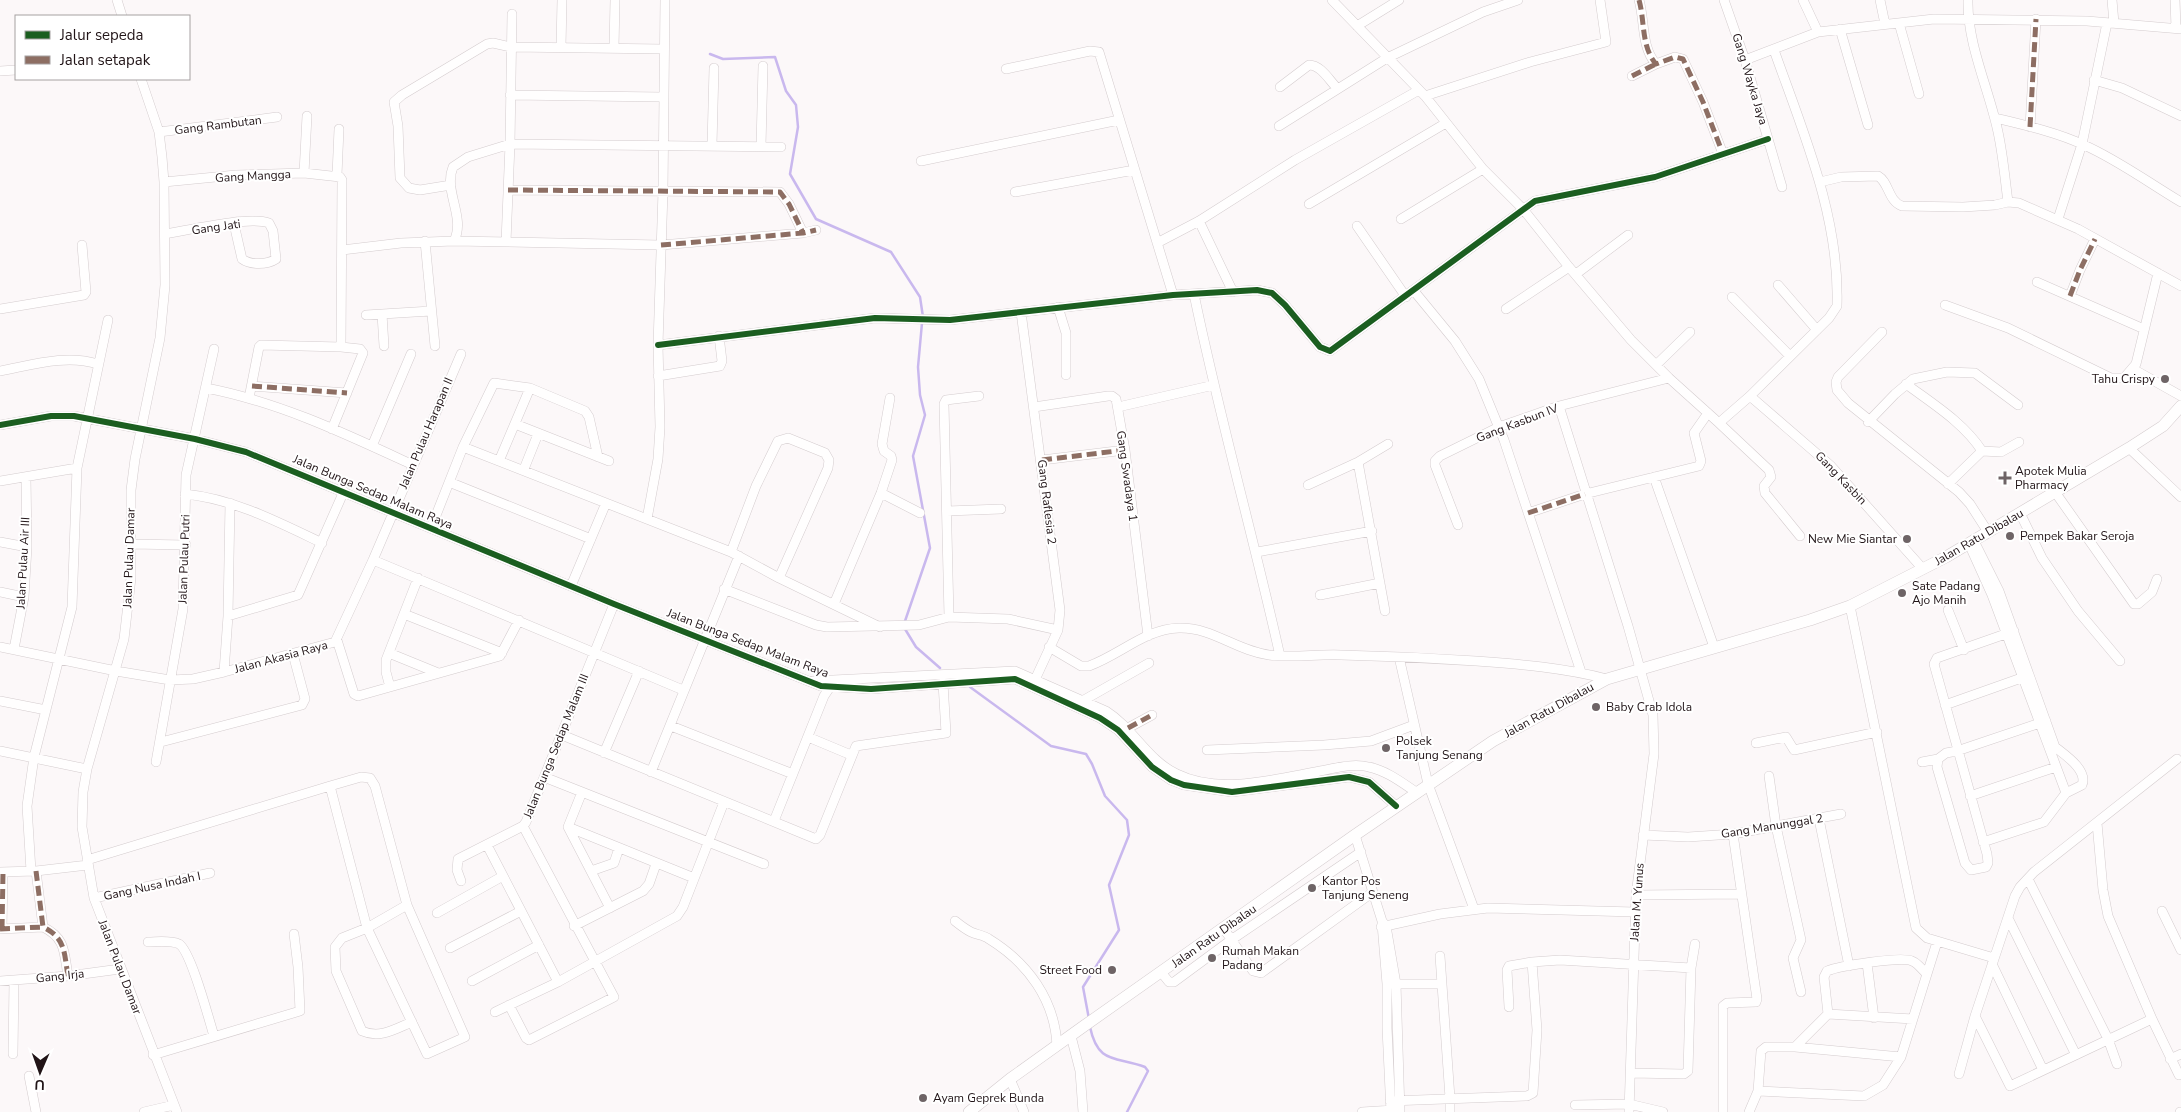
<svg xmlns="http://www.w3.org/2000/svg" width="2181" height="1112" font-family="'Nunito Sans',sans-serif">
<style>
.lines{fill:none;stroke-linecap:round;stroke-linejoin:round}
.stream{stroke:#c9b8ee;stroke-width:2.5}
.minor-casing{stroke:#d4ccce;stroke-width:10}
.major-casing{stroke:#d4ccce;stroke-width:12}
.minor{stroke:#fffefe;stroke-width:9}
.major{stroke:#fffefe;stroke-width:11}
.quiet{stroke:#8d6e63;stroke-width:5;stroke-dasharray:10 5;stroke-linecap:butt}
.cycleway-casing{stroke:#fff;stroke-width:9}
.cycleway{stroke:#1b5e20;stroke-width:6}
.poi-dot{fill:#6e6466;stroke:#fff;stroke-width:2}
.labels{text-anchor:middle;stroke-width:4;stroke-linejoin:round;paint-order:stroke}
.street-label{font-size:12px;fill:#211417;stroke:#fff}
.poi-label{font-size:12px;fill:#211417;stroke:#fff;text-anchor:start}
</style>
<rect width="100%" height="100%" fill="#fcf8f9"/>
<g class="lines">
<path class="stream" d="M 710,54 L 723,59 L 775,57 L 786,91 L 796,105 L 798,127 L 790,174 L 816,219 L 891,252 L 920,297 L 923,317
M 904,624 L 930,548 L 913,456 L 925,415 L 920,395 L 918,367 L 922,323
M 905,629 L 916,647 L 940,668
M 970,687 L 1051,746 L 1086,754 L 1092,764 L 1105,796 L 1127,820 L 1129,835 L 1109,885 L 1119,930 L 1083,987 L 1089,1019
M 1090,1027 C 1098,1065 1116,1056 1145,1067 L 1148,1071 L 1127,1112"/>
<defs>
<path id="minor" d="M 117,0 L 122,16
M 1332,0 L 1425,96 L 1483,169 L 1523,209 L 1569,267 L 1631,340 L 1669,378 L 1719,423 L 1750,396 L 1829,318 L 1837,306 C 1840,217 1803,132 1774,50
M 1639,0 C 1645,21 1641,47 1656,64 L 1675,57 L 1683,59 L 1703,102 L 1723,154
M 1724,0 L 1745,60 L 1782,187
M 1803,0 L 1818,32
M 1880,0 L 1885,24
M 1968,0 C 1967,44 1989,89 1998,132 C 2003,155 2005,179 2008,202
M 2112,0 L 2114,23
M 2175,0 L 2176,28
M 1899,23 L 1919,94
M 1357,26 L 1399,0
M 1840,29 L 1868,125
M 561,47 L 562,0
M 614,48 L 615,0
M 1745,60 L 1818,32 L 1934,19 L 2087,21 L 2181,29
M 1006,69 L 1090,51 L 1099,52 L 1173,295
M 0,71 L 16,70
M 1632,76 L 1656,64
M 141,79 L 159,132 L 162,157 L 164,182 L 165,285 L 160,338 L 135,459 L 131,490 L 131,578 L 124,639 L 87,769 L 83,792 L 82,827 L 94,898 L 177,1112
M 2094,80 L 2122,88 L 2181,116
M 1280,87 L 1309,65 C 1321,65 1329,80 1337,88
M 510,95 L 663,97
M 1425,96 L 1530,62 L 1606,42 L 1600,0
M 1995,118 C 2024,125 2056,132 2084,145 C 2118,160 2149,183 2181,202
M 1279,126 L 1387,58 L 1483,12 L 1518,0
M 2030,127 L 2036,19
M 159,132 L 277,117
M 712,145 L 714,68
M 761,146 L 763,66
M 921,161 L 1119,120
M 304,173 L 307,116
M 337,175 L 339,129
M 164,182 L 236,175 L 304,173 L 340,177 L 342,180 L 341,347
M 1820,182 L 1841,177 L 1878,176 C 1889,182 1888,201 1902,206 L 1963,207 L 1995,205 L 2008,202 L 2019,203 L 2078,229 L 2181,286
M 451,185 L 420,190 L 409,188 L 400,178 L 398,126 L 394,102 L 402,95 L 487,44 L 493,43 L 511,47 L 664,49
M 508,190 L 780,192 L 789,204 L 803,233
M 1015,192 L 1134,170
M 1309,204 L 1446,123
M 1401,219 L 1483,169
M 2058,219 L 2082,144 L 2107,23
M 1199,221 L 1233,292
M 1357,226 L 1406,297
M 165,234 C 190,230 247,216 269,223 L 273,231 L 276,259 C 267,265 250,265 242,259 L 234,224
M 425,241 L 435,346
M 454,241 L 661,245 L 803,233 L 816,230
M 506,242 L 510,144 L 512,14
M 1157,243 L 1199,221 L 1295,160 L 1419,90
M 342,250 L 401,243 L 454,241 C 466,217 443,191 453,167 L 468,157 L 510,144 L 781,147
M 1576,274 L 1628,235
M 2037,282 L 2144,329
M 1778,285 L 1817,330
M 1414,291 L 1455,341 L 1479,379 L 1504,440 L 1581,672
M 1194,294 C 1219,416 1253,535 1280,656
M 2070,296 L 2080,270 L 2095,239
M 1732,297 L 1790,356
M 1945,305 L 2008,328 L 2111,378 L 2124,378 L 2136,364 L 2158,273
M 1058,307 L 1066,333 L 1066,375
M 0,309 L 84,295 L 86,292 L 82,245
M 1506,309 L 1569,267
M 1021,312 L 1060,610 L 1058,630 L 1033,684
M 382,314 L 384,346
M 366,315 L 431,311
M 1882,332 L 1838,377 L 1836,382 L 1837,390 L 1848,403 L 1959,492 L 1970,504 L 1988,532
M 658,345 L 875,318 L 950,320 L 1173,295 L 1257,290 L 1272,293 L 1285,305 L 1320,347 L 1330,351 L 1535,201 L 1655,177 L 1768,139
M 1656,365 L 1690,332
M 2133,369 L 2181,396
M 0,371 C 32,365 66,354 98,364
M 658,376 L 720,366 L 722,361 L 719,336
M 1906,384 C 1933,404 1964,423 1982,451 L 1948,484
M 252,386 L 347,393
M 206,388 C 279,402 346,434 413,465
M 1750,396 L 1831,466 L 1923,569
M 249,398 L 259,347 L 261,345 L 341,347 L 360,349 L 363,353 L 332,429
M 1559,406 L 1628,626 L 1653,715 L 1654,754 L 1636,895 L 1629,1112
M 1034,407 L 1108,396 L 1112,396 L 1116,399 L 1125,450 L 1148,636
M 1118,407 L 1214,385
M 1868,422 L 1895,394 L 1913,379 L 1947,372 L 1975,373 L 2018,405
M 1719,423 L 1769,470 L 1771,477 L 1764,486 L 1765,493 L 1800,536
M 515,424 L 609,461
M 0,425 L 51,416 L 74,416 L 195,439 L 246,452 L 614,604 L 821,686 L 871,689 L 1015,679 L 1100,718 L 1118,730 L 1152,767 L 1171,780 L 1184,785 L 1232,792 L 1349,777 L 1369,782 L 1396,806
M 372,446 L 411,354
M 463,447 L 731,552 L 779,578 L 880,627
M 2129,448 L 2181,497
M 1982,451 L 2001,452 L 2019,442
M 1042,460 L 1125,450
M 499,461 L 530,388
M 1358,462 L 1385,611
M 524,469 L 538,434
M 1654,477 L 1714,647
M 0,481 L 77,468
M 449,482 L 591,539
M 1308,485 L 1358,462 L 1388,444
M 2055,492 L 2134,604 L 2138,604 L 2152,592 L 2157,579
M 881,493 L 920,513
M 185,494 C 234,499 278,522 322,543
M 947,511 L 1001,509
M 1528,513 L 1585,494 L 1699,466 L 1701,461 L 1694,433 L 1708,413
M 2020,513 L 2042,558 L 2078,611 L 2120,661
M 647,519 L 658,459 L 660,427 L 658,345 L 663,191 L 665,0
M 1458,525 L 1435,465 L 1435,461 L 1440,456 L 1499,427 L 1559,406 L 1669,378
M 431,528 L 463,447 L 494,383 L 530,388 L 585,411 L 589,417 L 598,457
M 1974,541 L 1999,591 L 2055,747 C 2065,755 2088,770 2082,785 L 2066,793 L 2044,822 L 1983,842
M 0,542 L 27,547
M 131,544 L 186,545
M 1969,544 L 1992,595 L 2066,793
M 731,552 L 756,486 L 778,441 L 788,438 L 825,453 L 829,460 L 828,468 L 779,578
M 1257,552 L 1372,531
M 373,560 L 683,690
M 571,586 L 606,503
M 724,589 L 816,625 L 827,627 L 919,625 L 949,617 L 1008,619 L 1058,630
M 0,592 L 24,597
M 1320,595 L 1380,583
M 834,604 L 881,493 L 892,460 L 891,456 L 884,451 L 882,444 L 890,398
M 1850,606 L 1916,928 L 1927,938 L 1994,958
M 1948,610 L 1964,650
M 404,614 L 502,653
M 228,616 L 298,595 L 344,491
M 949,617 L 944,404 L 946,400 L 979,396
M 2014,631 L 1937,658 L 1934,664 L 1987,854 L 1988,863 L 1986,867 L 1971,870 L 1965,863 L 1937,767 L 1938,759 L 1946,753 L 1957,751 L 2046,721
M 337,640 L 354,694 L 358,696 L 500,656 L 519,620
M 0,647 L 116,671 L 170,680 L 193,679 L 224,672 L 335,642 L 373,560 L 461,354
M 1049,647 L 1081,666 L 1089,666 C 1120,655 1145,629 1179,628 C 1212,627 1237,651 1269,655 C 1292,658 1317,654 1341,655 C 1386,656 1431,658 1476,661 C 1520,664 1565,668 1607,679
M 14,649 L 24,597 L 27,547 L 26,477
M 389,653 L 438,673
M 1399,657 L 1428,784 L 1474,909
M 224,672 L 228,616 L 230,503
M 813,681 L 1015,671 L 1106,711 C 1133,728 1148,761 1177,774 C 1219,795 1276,779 1320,771 C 1336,768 1353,763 1369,767 C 1387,771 1401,782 1416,792
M 390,687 L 386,672 L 386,660 L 418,578
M 1084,700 L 1149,663
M 0,701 L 46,710
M 1945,705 L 2027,676
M 671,726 L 793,774
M 1128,728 L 1152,715
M 562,735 L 816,839 L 820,835 L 856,746 L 946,733 L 943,683
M 808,737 L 851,755
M 161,742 L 302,705 L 305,699 L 293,654
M 1756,743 L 1786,737 L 1794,750 L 1877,732
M 1207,750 L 1324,745 L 1371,741 L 1414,725
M 0,751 L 87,769
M 604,753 L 639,671
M 156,762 L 183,609 L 186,475 L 214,349
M 1922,762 L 1938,759
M 651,772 L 739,556
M 1769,776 L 1776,826 L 1801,940 L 1793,958 L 1801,992
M 361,777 L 370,778 L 375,786 L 407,905 L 465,1037 L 427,1054 L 367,928 L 330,786 Z
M 544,777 L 764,864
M 582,792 L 568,827 L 610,908
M 1970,796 L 2056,767
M 1819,819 L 1849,966
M 774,821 L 824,696 L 832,684
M 2097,823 L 2103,890 L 2108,916 L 2152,1019 L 2179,1075
M 568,827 L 694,878
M 1355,835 L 1382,921 L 1386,926 L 1396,984 L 1400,1112
M 1643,835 L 1688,837 L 1733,834 L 1841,814
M 487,845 L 558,982
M 87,860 L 330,786
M 31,871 L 27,806 L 34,757 L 72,607 L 77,468 L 108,320
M 36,871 L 43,927 C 66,938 64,953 68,976
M 591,871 L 614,863 L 619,848
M 0,872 L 36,871 L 88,865
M 2028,879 L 2108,1039 L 2117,1064
M 461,881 L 457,870 L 458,859 L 523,826 L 526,822 L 614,604
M 1636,895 L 1741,894
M 94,898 L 210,873
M 407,905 L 367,928 L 342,938 L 335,947 L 336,971 L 362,1031 C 380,1039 395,1029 412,1022
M 2162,911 L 2181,950
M 437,913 L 503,876
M 2008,918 L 2076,1055
M 955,921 C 960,925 965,929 971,932 C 977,935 984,935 989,939 C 1028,963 1055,1000 1057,1046
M 1382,924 L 1387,984 L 1387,1028 L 1391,1112
M 574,926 L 643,891 L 649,884 L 656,864
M 1381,927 L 1440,914 L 1488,908 L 1635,912
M 0,929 L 43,927
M 2,929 L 3,872
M 1224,929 L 1253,971 L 1261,973 L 1373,892
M 148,942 C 157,942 170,940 179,944 C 191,951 209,1020 214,1036
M 450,948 L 521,911
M 1440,956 L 1450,1098 L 1450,1112
M 1867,963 L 1874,1018
M 1992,964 L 2043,1070
M 1161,972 L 1169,982 L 1174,982 L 1231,940 L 1361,852
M 0,981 L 68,976 L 120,969
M 472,981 L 539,945
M 1392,984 L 1442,984
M 509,1005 L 526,1038 L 529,1040 L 614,997 L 523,826
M 1509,1007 L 1507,970 L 1509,966 L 1532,962
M 495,1012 L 558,982 L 677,916 L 683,907 L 724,802
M 1828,1014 L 1913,1019
M 1975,1016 L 2010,1086 L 2152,1019
M 1071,1036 L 1080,1071 L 1083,1112
M 1795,1047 L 1828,1014 L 1824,977 L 1827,971 C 1839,966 1902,956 1912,961 C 1918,963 1922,970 1927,974
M 13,1054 L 14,981
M 153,1055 L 300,1011 L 298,967 L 294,934
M 2170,1059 L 2181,1054
M 1631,1073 L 1684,1074 L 1688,1071 L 1691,968 L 1695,944
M 1959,1074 L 1975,1016 L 2015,896 L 2020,887 L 2034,872 L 2177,759
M 29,1076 L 36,1112
M 1010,1079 L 1024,1112
M 1758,1091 L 1864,1096 L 1883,1085 L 1901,1057 L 1937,942
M 1390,1101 L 1527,1096 L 1533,1093 L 1537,1030 L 1532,962 L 1560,960 L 1691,968
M 1575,1105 L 1629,1104 L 1663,1112
M 144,1112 L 174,1105
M 1362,1112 L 1394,1110
M 1723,1112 L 1723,1006 L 1727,1003 L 1756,1002 L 1757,999 L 1733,834
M 1749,1112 L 1758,1091 L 1761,1051 L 1766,1047 L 1795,1047 L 1901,1057
M 2180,1112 L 2181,1112"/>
<path id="major" d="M 969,1112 L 1010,1079 L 1084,1026 L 1355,835 L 1493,741 L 1607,679 L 1810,620 L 1850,606 L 1946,557 L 2129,448 L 2163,426 L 2181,406"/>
</defs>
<use href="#minor" class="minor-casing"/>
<use href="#major" class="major-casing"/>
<use href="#minor" class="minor"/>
<use href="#major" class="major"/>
<path class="quiet" d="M 1639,0 C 1645,21 1641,47 1656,64 L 1675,57 L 1683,59 L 1703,102 L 1723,154
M 1632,76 L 1656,64
M 2030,127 L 2036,19
M 508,190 L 780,192 L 789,204 L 803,233
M 661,245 L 803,233 L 816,230
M 2070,296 L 2080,270 L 2095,239
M 252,386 L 347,393
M 1042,460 L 1125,450
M 1528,513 L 1585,494
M 1128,728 L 1152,715
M 36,871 L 43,927 C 66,938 64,953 68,976
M 0,929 L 43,927
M 2,929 L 3,872"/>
<defs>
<path id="cycleway" d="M 658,345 L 875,318 L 950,320 L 1173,295 L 1257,290 L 1272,293 L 1285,305 L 1320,347 L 1330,351 L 1535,201 L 1655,177 L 1768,139
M 0,425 L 51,416 L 74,416 L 195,439 L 246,452 L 614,604 L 821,686 L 871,689 L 1015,679 L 1100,718 L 1118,730 L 1152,767 L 1171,780 L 1184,785 L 1232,792 L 1349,777 L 1369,782 L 1396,806"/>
</defs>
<use href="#cycleway" class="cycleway-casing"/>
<use href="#cycleway" class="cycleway"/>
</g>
<g class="poi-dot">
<circle cx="2165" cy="379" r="5"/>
<path d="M2002.5 470.5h5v5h5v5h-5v5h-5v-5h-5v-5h5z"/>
<circle cx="2010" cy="536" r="5"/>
<circle cx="1907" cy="539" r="5"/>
<circle cx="1902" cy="593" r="5"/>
<circle cx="1596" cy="707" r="5"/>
<circle cx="1386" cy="748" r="5"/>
<circle cx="1312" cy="888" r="5"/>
<circle cx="1212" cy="958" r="5"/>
<circle cx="1112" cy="970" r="5"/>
<circle cx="923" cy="1098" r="5"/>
</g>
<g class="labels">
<g class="street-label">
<text transform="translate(1750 79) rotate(73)" y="4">Gang Wayka Jaya</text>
<text transform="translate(218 125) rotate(-7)" y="4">Gang Rambutan</text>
<text transform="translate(253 176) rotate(-3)" y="4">Gang Mangga</text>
<text transform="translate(216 227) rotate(-8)" y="4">Gang Jati</text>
<text transform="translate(1517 423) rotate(-21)" y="4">Gang Kasbun IV</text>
<text transform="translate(426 433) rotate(-67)" y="4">Jalan Pulau Harapan II</text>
<text transform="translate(1127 476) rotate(82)" y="4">Gang Swadaya 1</text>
<text transform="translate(1841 478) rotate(46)" y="4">Gang Kasbin</text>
<text transform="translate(373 492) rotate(23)" y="4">Jalan Bunga Sedap Malam Raya</text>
<text transform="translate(1047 502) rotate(83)" y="4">Gang Raflesia 2</text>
<text transform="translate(1979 537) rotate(-30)" y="4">Jalan Ratu Dibalau</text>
<text transform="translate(129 558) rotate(-88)" y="4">Jalan Pulau Damar</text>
<text transform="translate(184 559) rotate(-88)" y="4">Jalan Pulau Putri</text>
<text transform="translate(23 563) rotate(-87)" y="4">Jalan Pulau Air III</text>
<text transform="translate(748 643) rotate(21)" y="4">Jalan Bunga Sedap Malam Raya</text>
<text transform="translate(281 657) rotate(-15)" y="4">Jalan Akasia Raya</text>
<text transform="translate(1549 710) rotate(-29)" y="4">Jalan Ratu Dibalau</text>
<text transform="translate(556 746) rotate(-68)" y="4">Jalan Bunga Sedap Malam III</text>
<text transform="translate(1772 826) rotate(-9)" y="4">Gang Manunggal 2</text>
<text transform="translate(152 886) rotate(-12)" y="4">Gang Nusa Indah I</text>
<text transform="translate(1637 902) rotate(-86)" y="4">Jalan M. Yunus</text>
<text transform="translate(1214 936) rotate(-35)" y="4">Jalan Ratu Dibalau</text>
<text transform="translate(120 967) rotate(69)" y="4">Jalan Pulau Damar</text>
<text transform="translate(60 976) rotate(-6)" y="4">Gang Irja</text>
</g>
<g class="poi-label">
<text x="2155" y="383" text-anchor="end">Tahu Crispy</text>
<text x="2015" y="475">Apotek Mulia<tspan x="2015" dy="14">Pharmacy</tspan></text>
<text x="2020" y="540">Pempek Bakar Seroja</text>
<text x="1897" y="543" text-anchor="end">New Mie Siantar</text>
<text x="1912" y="590">Sate Padang<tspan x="1912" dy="14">Ajo Manih</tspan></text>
<text x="1606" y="711">Baby Crab Idola</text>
<text x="1396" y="745">Polsek<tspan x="1396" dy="14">Tanjung Senang</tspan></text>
<text x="1322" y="885">Kantor Pos<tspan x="1322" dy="14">Tanjung Seneng</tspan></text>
<text x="1222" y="955">Rumah Makan<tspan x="1222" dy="14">Padang</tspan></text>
<text x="1102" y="974" text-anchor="end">Street Food</text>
<text x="933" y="1102">Ayam Geprek Bunda</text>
</g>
</g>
<rect x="15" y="15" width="175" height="65" fill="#ffffff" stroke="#a6a1a2"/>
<rect x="25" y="31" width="25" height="8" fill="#1b5e20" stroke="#a6a1a2"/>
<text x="60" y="40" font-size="15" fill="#211417">Jalur sepeda</text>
<rect x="25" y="56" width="25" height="8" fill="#8d6e63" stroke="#a6a1a2"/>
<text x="60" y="65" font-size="15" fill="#211417">Jalan setapak</text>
<g transform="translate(40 1072) rotate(182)" stroke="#ffffff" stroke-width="4" paint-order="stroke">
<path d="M0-4L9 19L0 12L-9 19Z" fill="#211417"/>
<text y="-8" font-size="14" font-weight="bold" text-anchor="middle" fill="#211417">U</text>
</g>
</svg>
